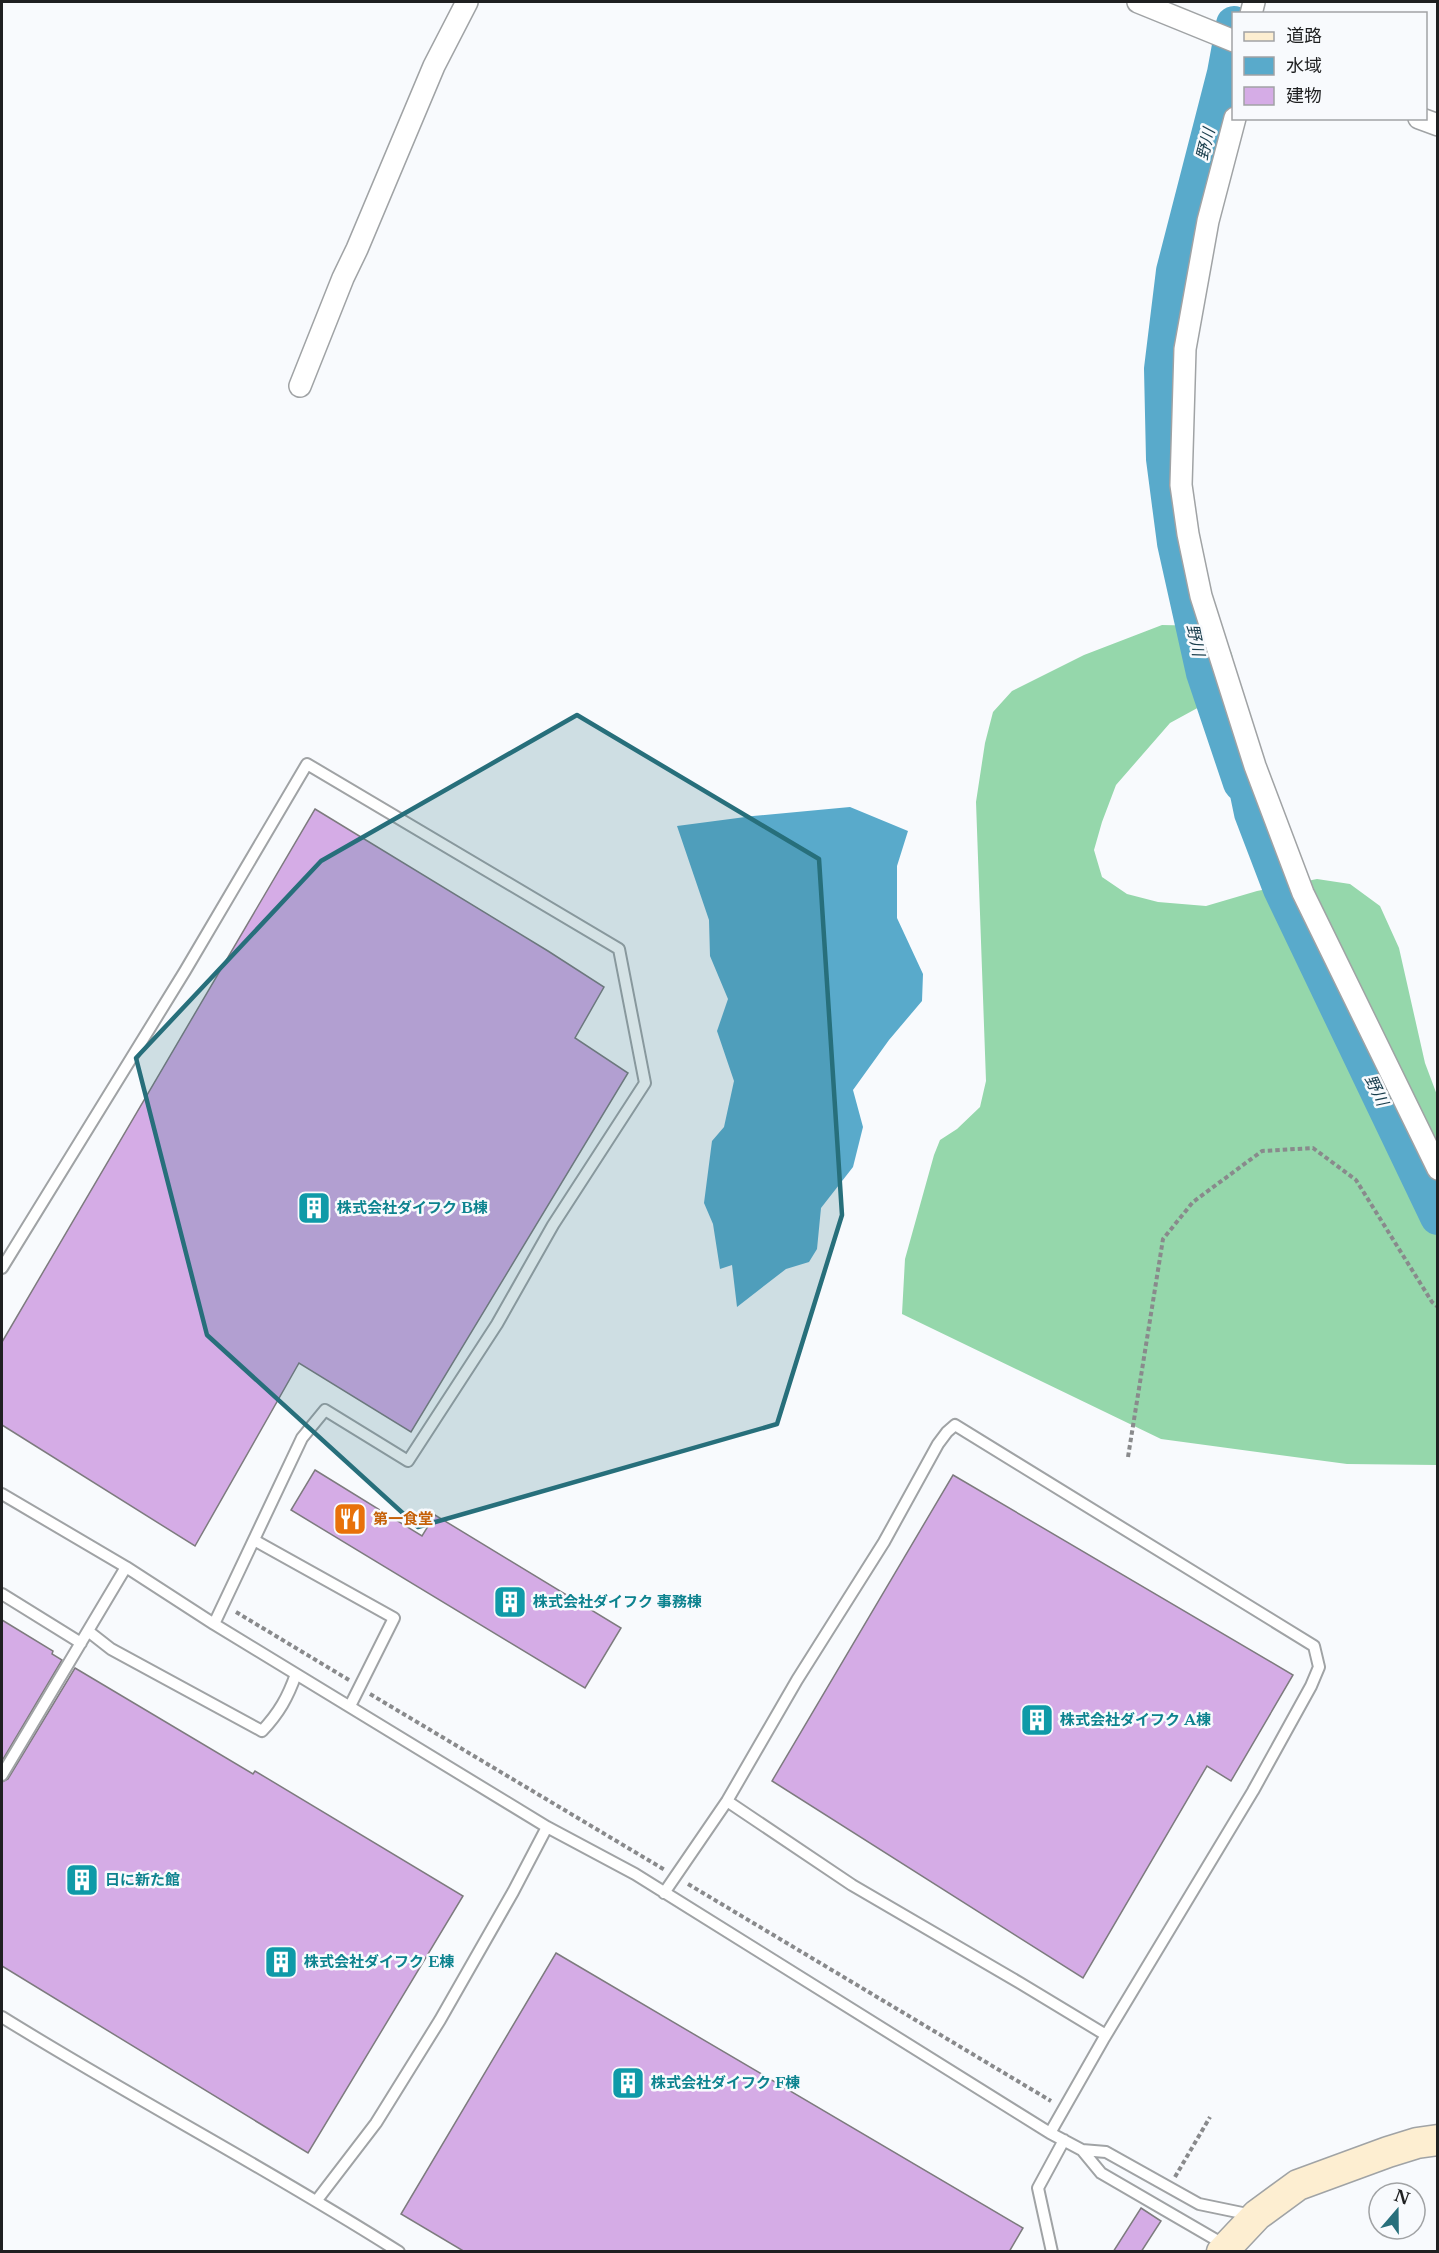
<svg xmlns="http://www.w3.org/2000/svg" width="1439" height="2253" font-family="'Libre Baskerville','Noto Sans JP',serif">
<style>
.forest{fill:#95d7ab}
.water{fill:#59aacb}
.lines{fill:none;stroke-linecap:round;stroke-linejoin:round}
.river{stroke:#59aacb;stroke-width:36}
.building{fill:#d5ace6;stroke:#7d7b7e;stroke-width:1.5}
.lane-casing{stroke:#a0a3a5;stroke-width:14}
.street-casing{stroke:#a0a3a5;stroke-width:24}
.secondary-casing{stroke:#a0a3a5;stroke-width:33}
.path{stroke:#898a8c;stroke-width:4;stroke-dasharray:4.5 3;stroke-linecap:butt}
.lane{stroke:#fff;stroke-width:10}
.street{stroke:#fff;stroke-width:21}
.secondary{stroke:#fdeed1;stroke-width:30}
.marked{fill:#276f7b;fill-opacity:0.2;stroke:#276f7b;stroke-width:4.5;stroke-linejoin:round}
.labels{text-anchor:middle;stroke-width:5;stroke-linejoin:round;paint-order:stroke}
.culture-label{font-size:15px;font-weight:bold;fill:#0d838f;stroke:#f8fafd;text-anchor:start}
.food-label{font-size:15px;font-weight:bold;fill:#c56008;stroke:#f8fafd;text-anchor:start}
.water-label{font-size:16px;font-style:italic;fill:#183d4c;stroke:#f8fafd}
</style>
<rect width="100%" height="100%" fill="#f8fafd"/>
<path class="forest" d="M 1162,625 L 1210,626 C 1239,654 1237,658 1223,694 L 1170,723 L 1116,785 L 1102,822 L 1094,850 L 1102,877 L 1127,894 L 1158,902 L 1206,906 L 1257,891 L 1317,879 L 1350,884 L 1380,906 L 1399,948 L 1425,1063 L 1437,1095 L 1437,1465 L 1347,1464 L 1161,1439 L 902,1314 L 905,1259 L 934,1155 L 940,1140 L 957,1129 L 980,1107 L 986,1081 L 976,802 L 985,743 L 993,712 L 1012,691 L 1084,655 Z"/>
<path class="water" d="M 850,807 L 908,831 L 897,866 L 897,918 L 923,974 L 922,1001 L 889,1040 L 853,1090 L 863,1127 L 853,1167 L 821,1208 L 817,1249 L 809,1262 L 786,1269 L 737,1307 L 732,1265 L 720,1269 L 713,1224 L 704,1203 L 712,1141 L 724,1127 L 734,1081 L 717,1031 L 728,999 L 710,956 L 709,920 L 677,826 L 753,816 Z"/>
<g class="lines">
<path class="river" d="M 1234,24 L 1225,73 L 1174,271 L 1162,369 L 1164,459 L 1175,543 L 1204,673 L 1241,783 L 1247,789 L 1252,813 L 1281,889 L 1438,1217"/>
</g>
<path class="building" d="M 315,809 L 548,951 L 604,987 L 575,1038 L 628,1073 L 411,1432 L 299,1363 L 195,1546 L 2,1425 L 2,1342 Z
M 315,1470 L 422,1536 L 435,1515 L 621,1628 L 585,1688 L 291,1510 Z
M 953,1475 L 1293,1675 L 1231,1781 L 1207,1766 L 1083,1978 L 772,1781 Z
M 2,1620 L 53,1651 L 52,1654 L 62,1660 L 2,1761 Z
M 75,1668 L 253,1774 L 255,1771 L 463,1896 L 308,2153 L 2,1966 L 2,1782 L 8,1779 Z
M 556,1953 L 1023,2228 L 1009,2252 L 465,2252 L 401,2214 Z
M 1141,2208 L 1161,2221 L 1141,2252 L 1113,2252 Z"/>
<g class="lines">
<defs>
<path id="lane" d="M 2,1268 L 185,971 L 307,764 L 619,949 L 645,1083 L 553,1225 L 497,1324 L 408,1461 L 325,1410 L 302,1438 L 214,1624
M 2,1494 L 126,1567 L 214,1624 L 547,1827 L 635,1874 L 1050,2133 L 1082,2150 L 1106,2152 L 1199,2204 L 1252,2215
M 254,1540 L 394,1618 L 350,1706
M 2,1594 L 81,1643
M 88,1631 L 111,1649 L 262,1731 C 279,1713 288,1697 296,1674
M 2,1775 L 126,1567
M 727,1801 L 852,1885 L 1020,1983 L 1106,2035
M 664,1893 L 727,1801 L 797,1680 L 884,1542 L 938,1444 L 947,1432 L 955,1425 L 1314,1646 L 1319,1667 L 1311,1686 L 1253,1791 L 1103,2040 L 1050,2133
M 2,2017 C 132,2098 269,2169 399,2252
M 1082,2150 L 1101,2173 L 1225,2245
M 317,2200 L 376,2123 L 440,2020 L 513,1892 L 547,1827
M 1052,2252 L 1038,2188 L 1064,2140"/>
<path id="street" d="M 1138,2 L 1234,41
M 1251,14 L 1254,2
M 1235,118 L 1208,221 L 1185,349 L 1181,485 L 1188,534 L 1201,596 L 1255,766 L 1303,893 L 1438,1169
M 1419,118 L 1438,125
M 300,386 L 343,278 L 357,249 L 434,66 L 467,2"/>
<path id="secondary" d="M 1222,2252 L 1257,2215 L 1298,2185 L 1388,2152 L 1417,2143 L 1438,2140"/>
</defs>
<use href="#lane" class="lane-casing"/>
<use href="#street" class="street-casing"/>
<use href="#secondary" class="secondary-casing"/>
<path class="path" d="M 1128,1457 L 1163,1239 L 1193,1202 L 1262,1151 L 1313,1148 L 1356,1180 L 1432,1302 L 1438,1307
M 236,1612 L 349,1680
M 370,1694 L 665,1870
M 688,1884 L 1051,2101
M 1175,2177 L 1210,2117"/>
<use href="#lane" class="lane"/>
<use href="#street" class="street"/>
<use href="#secondary" class="secondary"/>
</g>
<path class="marked" d="M 577,715 L 819,859 L 842,1215 L 777,1424 L 418,1527 L 207,1335 L 136,1058 L 321,861 Z"/>
<defs>
<symbol id="building-square" viewBox="-11 -11 22 22"><rect x="-9" y="-9" width="18" height="18" rx="4" fill="#0f9aa8" stroke="#f8fafd"/><path d="M-4-6H4V6H1V3H-1V6H-4ZM-2.5-4.3h1.7v1.8h-1.7ZM.8-4.3h1.7v1.8H.8ZM-2.5-1h1.7V.8h-1.7ZM.8-1h1.7V.8H.8Z" fill="#fff"/></symbol>
<symbol id="restaurant-square" viewBox="-11 -11 22 22"><rect x="-9" y="-9" width="18" height="18" rx="4" fill="#e8710a" stroke="#f8fafd"/><path d="M-5-6h1v4h1v-4h1v4h1v-4h1v5L-1.5 .5V6h-2V.5L-5-1ZM5-6V6H3V1.5H1.5Q1.5-4 5-6Z" fill="#fff"/></symbol>
</defs>
<g fill-rule="evenodd">
<use href="#building-square" x="295" y="1189" width="38" height="38"/>
<use href="#restaurant-square" x="331" y="1500" width="38" height="38"/>
<use href="#building-square" x="491" y="1583" width="38" height="38"/>
<use href="#building-square" x="1018" y="1701" width="38" height="38"/>
<use href="#building-square" x="63" y="1861" width="38" height="38"/>
<use href="#building-square" x="262" y="1943" width="38" height="38"/>
<use href="#building-square" x="609" y="2064" width="38" height="38"/>
</g>
<g class="labels">
<g class="culture-label">
<text x="337" y="1213">株式会社ダイフク B棟</text>
<text x="533" y="1607">株式会社ダイフク 事務棟</text>
<text x="1060" y="1725">株式会社ダイフク A棟</text>
<text x="105" y="1885">日に新た館</text>
<text x="304" y="1967">株式会社ダイフク E棟</text>
<text x="651" y="2088">株式会社ダイフク F棟</text>
</g>
<g class="food-label">
<text x="373" y="1524">第一食堂</text>
</g>
<g class="water-label">
<text transform="translate(1205 144) rotate(-76)" y="6">野川</text>
<text transform="translate(1196 640) rotate(78)" y="6">野川</text>
<text transform="translate(1377 1090) rotate(64)" y="6">野川</text>
</g>
</g>
<rect width="1439" height="2253" fill="none" stroke="#1f2021" stroke-width="6"/>
<rect x="1232" y="12" width="195" height="108" fill="#f8fafd" stroke="#a1a3a5" stroke-width="1.5"/>
<rect x="1244" y="32" width="30" height="9" fill="#fdeed1" stroke="#a1a3a5" stroke-width="1.5"/>
<text x="1286" y="42" font-size="18" fill="#1f2021">道路</text>
<rect x="1244" y="57" width="30" height="18" fill="#59aacb" stroke="#a1a3a5" stroke-width="1.5"/>
<text x="1286" y="72" font-size="18" fill="#1f2021">水域</text>
<rect x="1244" y="87" width="30" height="18" fill="#d5ace6" stroke="#a1a3a5" stroke-width="1.5"/>
<text x="1286" y="102" font-size="18" fill="#1f2021">建物</text>
<g transform="translate(1397 2211) rotate(20)"><circle r="28" fill="#f8fafd" stroke="#a1a3a5" stroke-width="1.5"/>
<path d="M0-4.5L10 22L0 15L-10 22Z" fill="#276f7b"/>
<text y="-9" font-size="16" font-weight="bold" text-anchor="middle" fill="#1f2021">N</text>
</g>
</svg>
